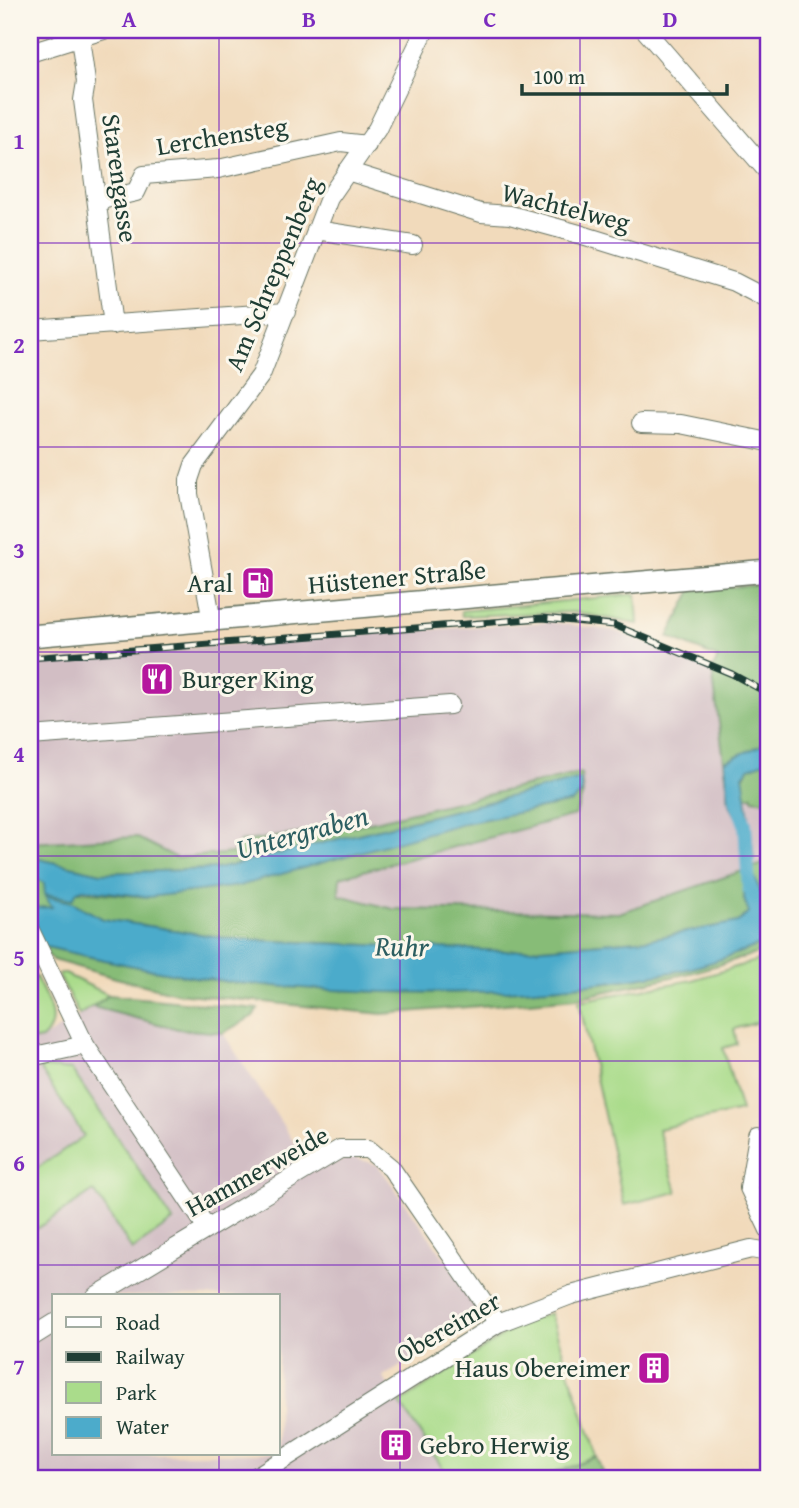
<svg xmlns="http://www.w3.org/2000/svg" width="799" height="1508" font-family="'Gentium Book Plus',serif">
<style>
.industrial{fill:#d2bec4;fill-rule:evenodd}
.green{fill:#aadc8b;stroke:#648c60;stroke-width:2}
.forest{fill:#87bc77;stroke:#537c56;stroke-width:2}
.water{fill:#4cabcb;stroke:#367480;stroke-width:2}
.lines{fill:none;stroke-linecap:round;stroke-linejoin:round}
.canal{stroke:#4cabcb;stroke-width:14}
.minor-casing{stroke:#687463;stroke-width:20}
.major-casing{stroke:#687463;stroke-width:24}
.minor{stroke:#fff;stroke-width:18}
.major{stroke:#fff;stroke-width:21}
.rail-casing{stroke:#1f3d34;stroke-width:7}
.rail{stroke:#fbf7ec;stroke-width:4.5;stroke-dasharray:13;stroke-linecap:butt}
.grid{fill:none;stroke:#7b2cbf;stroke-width:2;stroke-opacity:0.55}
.labels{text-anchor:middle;stroke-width:6;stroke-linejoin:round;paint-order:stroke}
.street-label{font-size:26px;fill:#1f3d34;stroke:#fbf7ec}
.poi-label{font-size:26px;fill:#1f3d34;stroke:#fbf7ec;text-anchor:end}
.water-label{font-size:28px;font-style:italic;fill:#2c5e61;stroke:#fbf7ec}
.neatline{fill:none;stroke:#7b2cbf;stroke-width:2.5}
.grid-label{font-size:23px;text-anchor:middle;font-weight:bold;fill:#7b2cbf}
</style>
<rect width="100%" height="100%" fill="#fbf7ec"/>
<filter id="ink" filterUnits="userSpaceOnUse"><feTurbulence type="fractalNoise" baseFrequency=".0143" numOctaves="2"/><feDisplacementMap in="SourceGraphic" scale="14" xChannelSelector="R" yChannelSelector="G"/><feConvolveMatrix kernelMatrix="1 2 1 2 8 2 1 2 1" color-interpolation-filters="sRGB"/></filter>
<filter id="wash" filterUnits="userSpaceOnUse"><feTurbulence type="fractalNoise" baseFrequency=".00686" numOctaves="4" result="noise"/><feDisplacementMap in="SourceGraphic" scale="28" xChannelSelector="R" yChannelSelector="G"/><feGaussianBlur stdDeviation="1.57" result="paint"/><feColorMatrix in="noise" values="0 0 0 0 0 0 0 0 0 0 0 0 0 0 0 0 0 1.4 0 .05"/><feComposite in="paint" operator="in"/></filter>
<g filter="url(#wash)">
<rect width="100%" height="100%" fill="#f1dabb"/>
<path class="industrial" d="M 550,622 L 615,631 L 712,670 L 729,798 L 753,796 L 761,801 L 769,801 L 769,862 L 619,913 L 393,909 L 339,895 L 340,877 L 575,815 L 583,794 L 581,773 L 353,826 L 240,842 L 233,853 L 177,858 L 136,837 L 30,843 L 30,662 L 316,637 Z
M 93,1007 L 178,1029 L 223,1033 L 299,1150 L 321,1168 L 352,1157 L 378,1165 L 485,1315 L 383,1377 L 449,1478 L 30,1478 L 30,1041 L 42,1039 ZM 54,1296 L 278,1296 L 278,1454 L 54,1454 Z"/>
<path class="green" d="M 636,594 L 638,624 L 573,612 L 462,616 L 461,611 Z
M 769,957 L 769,1019 L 734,1029 L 737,1044 L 723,1048 L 741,1111 L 658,1129 L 677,1192 L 624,1205 L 579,1001 L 692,980 Z
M 63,973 L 109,995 L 79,1015 L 58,974 Z
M 36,977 C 45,997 63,1021 42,1039 L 30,1041 L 30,980 Z
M 39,1067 L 72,1070 L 173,1221 L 132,1250 L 94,1191 L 30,1233 L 30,1173 L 84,1136 Z
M 550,1313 L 597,1457 L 542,1478 L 449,1478 L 400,1403 L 522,1323 Z"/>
<path class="forest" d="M 769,584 L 769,742 L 725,761 L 729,799 L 749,768 L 769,760 L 769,801 L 753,799 L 753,796 L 729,799 L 712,670 L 718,658 L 668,637 L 692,590 Z
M 581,773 L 583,794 L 575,815 L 340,877 L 339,895 L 393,909 L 619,913 L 769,862 L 769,902 L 765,904 L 751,869 L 746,871 L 744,899 L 749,913 L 738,922 L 650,939 L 507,951 L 232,939 L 102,919 L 72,902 L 46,897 L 53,907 L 30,908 L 30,875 L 44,883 L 77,891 L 149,897 L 460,824 L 572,802 L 581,779 L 217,869 L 101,873 L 30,857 L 30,843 L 136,837 L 177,858 L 233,853 L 240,842 L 353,826 Z
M 30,918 L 41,946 C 106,960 172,976 239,983 C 385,997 539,998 684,970 C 712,964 741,951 769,942 L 769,950 L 694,972 L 577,998 L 382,1014 L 176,993 L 116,978 L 53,960 L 39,946 Z
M 109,995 L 258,1009 L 253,1016 L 223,1033 L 178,1029 L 93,1007 Z
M 597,1457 L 604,1478 L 542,1478 L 596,1457 Z"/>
<path class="water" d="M 769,742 L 769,760 L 749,768 L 743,775 L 749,817 L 738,820 L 729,804 L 725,761 Z
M 581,779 L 582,793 L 572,802 L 460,824 L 239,886 L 149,897 L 83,889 L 77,891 L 73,899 L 45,894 L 44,883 L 30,875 L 30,857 L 101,873 L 217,869 Z
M 750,822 L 754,860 L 745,861 L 740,824 Z
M 751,869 L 765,903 L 769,902 L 769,942 C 741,951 712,964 683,970 C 539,998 385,997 239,983 C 172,976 106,960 41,946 L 30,918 L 30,908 L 52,907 L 45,896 L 72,902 L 103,919 L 232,939 L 507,951 L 650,939 L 738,922 L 749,913 L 744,899 L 746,870 Z"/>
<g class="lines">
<path class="canal" d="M 737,802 L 745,824 L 749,889"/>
</g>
</g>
<g filter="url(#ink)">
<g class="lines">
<defs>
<path id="minor" d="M 645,30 L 769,173
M 80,38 L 86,82 L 83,100 L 113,325
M 30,53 L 104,30
M 347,171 L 481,213 L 510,215 L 579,234 L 734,282 L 769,300
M 97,201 L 136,192 L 144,175 L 218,169 L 341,142 L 367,145
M 316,230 L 413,245
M 30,330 L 286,312
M 641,423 L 681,424 L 769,442
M 212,622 L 189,494 L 189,480 L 194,465 L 261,375 L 329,198 L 377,129 L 425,30
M 30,736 L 450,705
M 30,930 L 85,1045 L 207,1228
M 30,1057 L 85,1045
M 758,1136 L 749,1188 L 769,1230
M 96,1296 L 340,1149 L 368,1149 L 391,1168 L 498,1323
M 30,1338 L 54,1323
M 254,1478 L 498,1323 L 571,1295 L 751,1249 L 769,1252"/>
<path id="major" d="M 30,636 L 769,571"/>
</defs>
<use href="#minor" class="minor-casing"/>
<use href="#major" class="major-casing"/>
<use href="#minor" class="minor"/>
<use href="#major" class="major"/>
<defs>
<path id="rail" d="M 30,658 L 543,618 L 614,625 L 732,674 L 769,694"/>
</defs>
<use href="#rail" class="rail-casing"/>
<use href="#rail" class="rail"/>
</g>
</g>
<path class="grid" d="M 219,30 L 219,1296M 400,30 L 400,1478M 580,30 L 580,1478M 30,243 L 769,243M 30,447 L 769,447M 30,652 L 769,652M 30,856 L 769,856M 30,1061 L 769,1061M 30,1265 L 769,1265M 219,1454 L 219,1478"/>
<defs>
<symbol id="fuel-square" viewBox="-11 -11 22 22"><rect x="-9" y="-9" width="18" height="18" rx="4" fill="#b5179e" stroke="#fbf7ec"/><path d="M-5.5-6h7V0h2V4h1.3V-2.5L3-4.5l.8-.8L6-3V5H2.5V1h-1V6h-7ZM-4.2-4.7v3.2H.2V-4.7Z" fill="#fff"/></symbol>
<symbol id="restaurant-square" viewBox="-11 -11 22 22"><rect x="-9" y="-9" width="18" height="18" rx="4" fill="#b5179e" stroke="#fbf7ec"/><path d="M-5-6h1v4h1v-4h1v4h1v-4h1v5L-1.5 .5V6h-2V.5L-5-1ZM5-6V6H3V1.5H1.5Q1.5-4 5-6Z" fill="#fff"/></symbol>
<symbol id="building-square" viewBox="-11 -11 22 22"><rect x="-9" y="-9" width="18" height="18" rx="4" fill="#b5179e" stroke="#fbf7ec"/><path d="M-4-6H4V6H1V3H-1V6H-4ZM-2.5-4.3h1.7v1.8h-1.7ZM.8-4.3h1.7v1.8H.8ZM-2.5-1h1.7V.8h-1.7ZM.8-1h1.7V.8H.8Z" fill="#fff"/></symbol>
</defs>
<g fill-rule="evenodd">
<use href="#fuel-square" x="239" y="564" width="38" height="38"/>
<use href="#restaurant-square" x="138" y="660" width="38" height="38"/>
<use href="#building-square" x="635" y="1349" width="38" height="38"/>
<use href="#building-square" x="377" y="1426" width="38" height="38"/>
</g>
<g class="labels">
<g class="street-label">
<text transform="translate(222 136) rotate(-9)" y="9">Lerchensteg</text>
<text transform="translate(120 178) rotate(82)" y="9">Starengasse</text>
<text transform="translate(566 207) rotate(14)" y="9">Wachtelweg</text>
<text transform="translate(273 274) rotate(-67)" y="9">Am Schreppenberg</text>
<text transform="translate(397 577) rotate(-5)" y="9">Hüstener Straße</text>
<text transform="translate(257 1171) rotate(-29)" y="9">Hammerweide</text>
<text transform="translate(448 1327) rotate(-30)" y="9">Obereimer</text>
</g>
<g class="poi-label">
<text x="233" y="592">Aral</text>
<text x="182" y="688" text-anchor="start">Burger King</text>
<text x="630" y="1377">Haus Obereimer</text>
<text x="420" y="1454" text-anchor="start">Gebro Herwig</text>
</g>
<g class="water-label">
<text transform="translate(302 832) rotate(-15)" y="10">Untergraben</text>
<text transform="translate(402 946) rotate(1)" y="10">Ruhr</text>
</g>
</g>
<rect width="799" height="1508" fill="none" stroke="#fbf7ec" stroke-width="77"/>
<rect x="52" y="1294" width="228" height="161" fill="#fbf7ec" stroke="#a3ada2" stroke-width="2"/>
<rect x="66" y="1317" width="35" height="10" fill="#ffffff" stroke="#a3ada2" stroke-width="2"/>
<text x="116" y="1330" font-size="21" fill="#1f3d34">Road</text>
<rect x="66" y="1352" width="35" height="10" fill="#1f3d34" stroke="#a3ada2" stroke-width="2"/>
<text x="116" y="1364" font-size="21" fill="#1f3d34">Railway</text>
<rect x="66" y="1382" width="35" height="21" fill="#aadc8b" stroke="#a3ada2" stroke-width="2"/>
<text x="116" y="1400" font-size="21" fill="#1f3d34">Park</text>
<rect x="66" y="1417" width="35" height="21" fill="#4cabcb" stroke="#a3ada2" stroke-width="2"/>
<text x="116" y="1434" font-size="21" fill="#1f3d34">Water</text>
<path d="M522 84v10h205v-10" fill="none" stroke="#1f3d34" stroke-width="3.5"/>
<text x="533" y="84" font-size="21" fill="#1f3d34" stroke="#fbf7ec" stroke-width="5" paint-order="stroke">100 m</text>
<rect x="38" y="38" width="722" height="1432" class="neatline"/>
<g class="grid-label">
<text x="129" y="27">A</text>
<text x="309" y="27">B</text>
<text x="490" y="27">C</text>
<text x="670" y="27">D</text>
<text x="19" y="149">1</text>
<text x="19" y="353">2</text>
<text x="19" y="558">3</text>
<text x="19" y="762">4</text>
<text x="19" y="966">5</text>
<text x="19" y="1171">6</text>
<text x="19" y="1375">7</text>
</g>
</svg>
